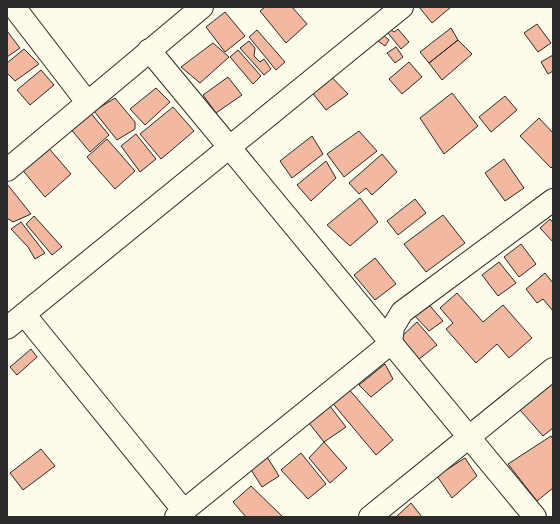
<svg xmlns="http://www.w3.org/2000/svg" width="560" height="524" font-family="'Source Serif 4',serif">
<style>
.building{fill:#f2b8a0;stroke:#2b2b2b}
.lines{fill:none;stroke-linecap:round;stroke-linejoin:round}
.minor-casing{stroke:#2b2b2b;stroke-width:24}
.minor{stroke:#fdfbea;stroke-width:22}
</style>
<rect width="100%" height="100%" fill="#fdfbea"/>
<path class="building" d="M 265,7 L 292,7 L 307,24 L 286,43 L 260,11 Z
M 419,7 L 451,7 L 432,23 Z
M 225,12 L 245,36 L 225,52 L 206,27 Z
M 379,22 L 394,32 L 398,29 L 409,42 L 401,49 Z
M 537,24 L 551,43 L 538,52 L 524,33 Z
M 451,28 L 458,40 L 429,63 L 420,52 Z
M 257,30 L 285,62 L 276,70 L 249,37 Z
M 7,31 L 20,48 L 7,57 Z
M 383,35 L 389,40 L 385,46 L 378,41 Z
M 458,40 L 472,54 L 442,80 L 429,63 Z
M 249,41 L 255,48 L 254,56 L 260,62 L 264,59 L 271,69 L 264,75 L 240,48 Z
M 213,43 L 229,57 L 200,83 L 181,67 Z
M 396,47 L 403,57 L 395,63 L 387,53 Z
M 24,49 L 39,64 L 15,81 L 7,73 L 7,63 Z
M 238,50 L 261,76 L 253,84 L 230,57 Z
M 553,55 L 553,71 L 548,74 L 541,62 Z
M 409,62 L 422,77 L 402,94 L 389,79 Z
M 41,70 L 54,85 L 30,105 L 17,90 Z
M 325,70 L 348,94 L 326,110 L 306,85 Z
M 228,77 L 242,95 L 216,113 L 203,95 Z
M 156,88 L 170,102 L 145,125 L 130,109 Z
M 452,93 L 478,126 L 444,154 L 420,118 Z
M 505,96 L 517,110 L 491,132 L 479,117 Z
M 115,98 L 135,122 L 135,129 L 117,140 L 94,111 Z
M 173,107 L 194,131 L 161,159 L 140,134 Z
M 89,111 L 109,135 L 90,152 L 69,127 Z
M 539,118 L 553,133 L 553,166 L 551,168 L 520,136 Z
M 359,131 L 377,151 L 344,177 L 327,154 Z
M 136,134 L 156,159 L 140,172 L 121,146 Z
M 312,136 L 323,154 L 292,178 L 280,161 Z
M 107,139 L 135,171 L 115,189 L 87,157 Z
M 46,145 L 71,174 L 45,197 L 20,167 Z
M 382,154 L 397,172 L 372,195 L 366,188 L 359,194 L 349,183 Z
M 504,159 L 524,188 L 505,201 L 485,173 Z
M 326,161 L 336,178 L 311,201 L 297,185 Z
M 7,184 L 31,214 L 13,222 L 7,218 Z
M 360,198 L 378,222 L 350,246 L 327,225 Z
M 415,199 L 426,213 L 398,235 L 387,221 Z
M 443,215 L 465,243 L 426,272 L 404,244 Z
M 34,216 L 62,247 L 52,255 L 26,224 Z
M 550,219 L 553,223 L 553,242 L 540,228 Z
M 21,222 L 45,253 L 35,259 L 28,247 L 11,229 Z
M 521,244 L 536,264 L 519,277 L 504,257 Z
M 375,258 L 396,284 L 375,300 L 354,275 Z
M 499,262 L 516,283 L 498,296 L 482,275 Z
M 545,273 L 553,283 L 553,311 L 543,299 L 537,303 L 526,289 Z
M 457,293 L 483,322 L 503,305 L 532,338 L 509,358 L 497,344 L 476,363 L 446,329 L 453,323 L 440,308 Z
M 425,300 L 443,321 L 429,331 L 411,312 Z
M 417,322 L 437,345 L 419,359 L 400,338 Z
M 31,349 L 37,357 L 17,375 L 10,367 Z
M 385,364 L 393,379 L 371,397 L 359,385 Z
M 553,381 L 553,428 L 543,436 L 520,410 Z
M 346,386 L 393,440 L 376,455 L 330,400 Z
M 326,401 L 346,427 L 324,442 L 305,418 Z
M 551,436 L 553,439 L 553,488 L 537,501 L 508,464 Z
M 324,442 L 347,468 L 330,483 L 309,458 Z
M 41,449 L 55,466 L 23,490 L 10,473 Z
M 264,452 L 279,476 L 262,487 L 248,465 Z
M 301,453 L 326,484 L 308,499 L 281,470 Z
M 465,458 L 477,476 L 452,498 L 437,476 Z
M 251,486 L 283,517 L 246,517 L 233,502 Z
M 411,503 L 422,517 L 396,517 Z"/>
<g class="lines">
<defs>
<path id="minor" d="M 14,7 L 87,102
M 149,50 L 535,517
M 7,170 L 202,7
M 24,314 L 184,511
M 7,328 L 402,7
M 176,517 L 391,343 L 393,327 L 402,312 L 553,200
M 370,517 L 553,369"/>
</defs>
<use href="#minor" class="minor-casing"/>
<use href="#minor" class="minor"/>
</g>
<rect width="560" height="524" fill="none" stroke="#2b2b2b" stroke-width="16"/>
</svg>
